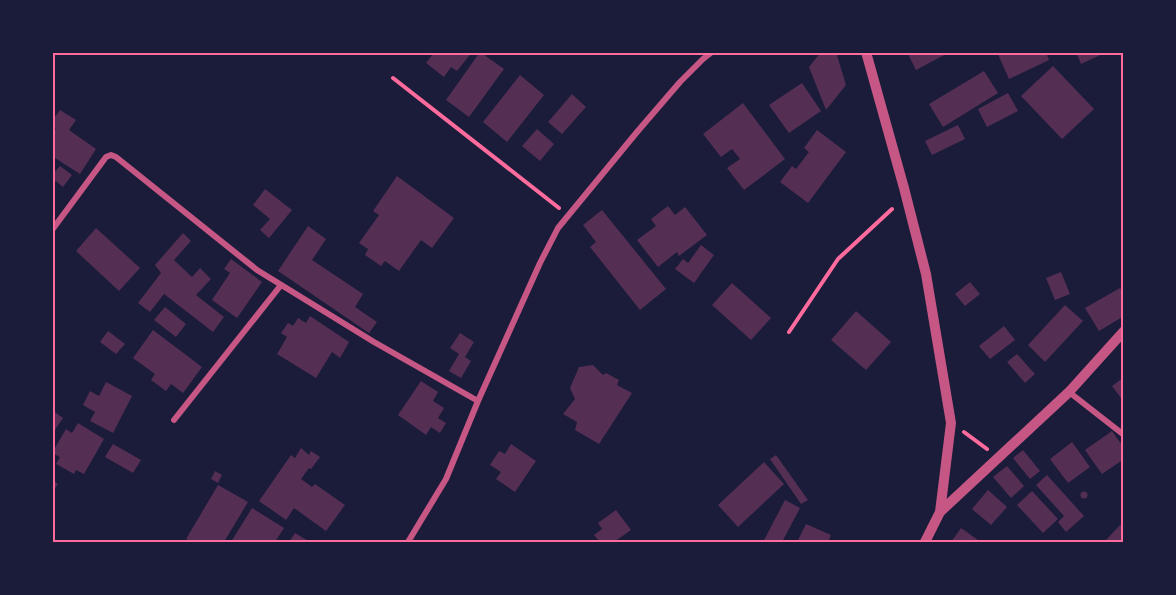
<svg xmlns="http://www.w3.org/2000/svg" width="1176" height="595" font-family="Figtree,sans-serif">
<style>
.building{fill:#542f53}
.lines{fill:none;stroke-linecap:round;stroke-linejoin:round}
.path{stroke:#ff6b9d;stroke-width:4}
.minor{stroke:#c65784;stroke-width:6}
.tertiary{stroke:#c65784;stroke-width:10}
.neatline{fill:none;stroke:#ff6b9d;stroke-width:2}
</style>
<rect width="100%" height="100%" fill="#1b1b3a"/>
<path class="building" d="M 430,52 L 472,52 L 457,71 L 451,67 L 444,77 L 426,63 L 433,54 Z
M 480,52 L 504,69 L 469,117 L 446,100 Z
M 821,52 L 836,52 L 846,85 L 826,110 L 809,67 Z
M 907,52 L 950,52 L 916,70 Z
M 997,52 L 1046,52 L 1049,60 L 1009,79 Z
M 1076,52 L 1107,52 L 1081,64 Z
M 1053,66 L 1094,109 L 1062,139 L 1021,96 Z
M 984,71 L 998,93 L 943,127 L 929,104 Z
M 520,75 L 544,95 L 507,142 L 483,122 Z
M 802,83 L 821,111 L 789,133 L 769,105 Z
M 1008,93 L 1018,111 L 987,127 L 978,109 Z
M 572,94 L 586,107 L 562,134 L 548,122 Z
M 743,103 L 785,159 L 744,190 L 727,168 L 740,159 L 732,149 L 721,157 L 703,134 Z
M 60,110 L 76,120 L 69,130 L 96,149 L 80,174 L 52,156 L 52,134 L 56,128 L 52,126 L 52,121 Z
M 958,125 L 965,139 L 932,155 L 925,141 Z
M 537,129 L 554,144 L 540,161 L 522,146 Z
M 817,130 L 846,152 L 808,203 L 780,182 L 792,166 L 796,169 L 809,152 L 804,148 Z
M 60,166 L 72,175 L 63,187 L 52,178 L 52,175 Z
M 397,176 L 454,218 L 432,248 L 421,240 L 399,271 L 385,261 L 381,266 L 365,255 L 368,249 L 359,243 L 379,215 L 373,211 Z
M 265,189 L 292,210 L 269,238 L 260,230 L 270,219 L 253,205 Z
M 668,206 L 675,215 L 685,207 L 707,235 L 679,256 L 677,252 L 658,267 L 637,240 L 656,226 L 651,219 Z
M 602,210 L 666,289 L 640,310 L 590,247 L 596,242 L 583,225 Z
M 308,226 L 326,239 L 312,260 L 363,294 L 355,307 L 377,322 L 369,333 L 278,271 Z
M 96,228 L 140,268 L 119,291 L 76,251 Z
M 183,233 L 191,241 L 174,260 L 192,277 L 200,268 L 211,279 L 196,295 L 224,317 L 213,332 L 164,294 L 150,312 L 138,303 L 161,273 L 155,265 Z
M 701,245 L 714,255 L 694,283 L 675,269 L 683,259 L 688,263 Z
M 231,259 L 262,282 L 237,318 L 212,300 L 230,273 L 224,269 Z
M 1061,272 L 1070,294 L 1055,300 L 1046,278 Z
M 970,282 L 980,294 L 965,306 L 955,294 Z
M 732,283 L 771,318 L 751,340 L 712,305 Z
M 1120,288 L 1124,294 L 1124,316 L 1099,331 L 1085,308 Z
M 1065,305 L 1083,321 L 1045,362 L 1028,345 Z
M 165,307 L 186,324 L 176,337 L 154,320 Z
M 856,311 L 891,342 L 866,370 L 831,340 Z
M 310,316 L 349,342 L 340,358 L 332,352 L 316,378 L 277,354 L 287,337 L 281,333 L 288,323 L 293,326 L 298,318 L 306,323 Z
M 1004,326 L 1015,340 L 990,359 L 979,346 Z
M 153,330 L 202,367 L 183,393 L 171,384 L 166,391 L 151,380 L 155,374 L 133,358 Z
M 108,331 L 125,344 L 116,354 L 100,342 Z
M 460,333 L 474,342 L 465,357 L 471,361 L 461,378 L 449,371 L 459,354 L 450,348 Z
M 1017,354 L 1035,374 L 1025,383 L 1007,362 Z
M 593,365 L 603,375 L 606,373 L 619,380 L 617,385 L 632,393 L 599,444 L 575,430 L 577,422 L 563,414 L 575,399 L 570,388 L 579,367 Z
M 1124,377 L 1124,402 L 1112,386 Z
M 421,381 L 438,392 L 433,401 L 444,408 L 438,418 L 446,423 L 440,433 L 431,427 L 426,435 L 398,415 Z
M 106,382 L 132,396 L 113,433 L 90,421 L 95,412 L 83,405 L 90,391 L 99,396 Z
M 52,410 L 63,418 L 52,434 Z
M 78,423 L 104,439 L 84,474 L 76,470 L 74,474 L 56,464 L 60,457 L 52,453 L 66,429 L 72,433 Z
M 1112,431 L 1124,448 L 1124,459 L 1102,474 L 1085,450 Z
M 1072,442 L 1090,467 L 1068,483 L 1050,459 Z
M 113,444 L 141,460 L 133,473 L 105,457 Z
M 511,444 L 536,461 L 515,492 L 496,479 L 501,472 L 490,465 L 499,451 L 505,454 Z
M 301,448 L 309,455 L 311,451 L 320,457 L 311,469 L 309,468 L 301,479 L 312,487 L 315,484 L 345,505 L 326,531 L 294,508 L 286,520 L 259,501 L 291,455 L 295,458 Z
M 1023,450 L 1040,471 L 1030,479 L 1013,458 Z
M 776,455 L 808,500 L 801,504 L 770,459 Z
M 764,462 L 784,484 L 738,527 L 718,505 Z
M 1007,466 L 1024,486 L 1011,498 L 993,477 Z
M 215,471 L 222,475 L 218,483 L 211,479 Z
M 1047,475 L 1084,516 L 1066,532 L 1058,522 L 1064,516 L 1036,485 Z
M 52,480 L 58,484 L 52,492 Z
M 218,485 L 248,502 L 224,542 L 192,542 L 186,539 Z
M 988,490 L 1007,507 L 991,525 L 972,509 Z
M 1032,491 L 1058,519 L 1043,533 L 1017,505 Z
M1080.5 495a3.5 3.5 0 1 1 7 0a3.5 3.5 0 1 1-7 0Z
M 785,500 L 800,508 L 782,542 L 763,542 Z
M 252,508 L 284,528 L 275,542 L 231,542 Z
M 616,510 L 631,530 L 614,542 L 600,542 L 594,535 L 602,529 L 598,523 Z
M 1124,521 L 1124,542 L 1104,542 Z
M 806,524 L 831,535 L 828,542 L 797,542 Z
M 961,528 L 981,542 L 951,542 Z
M 295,533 L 310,542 L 289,542 Z"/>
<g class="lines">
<path class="path" d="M 393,78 L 559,208
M 789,332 L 838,259 L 892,209
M 964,432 L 987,449"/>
<path class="minor" d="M 52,230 L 106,157 L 111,155 L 116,157 L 257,270 L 374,342 L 478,401
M 1069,392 L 1124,435
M 174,420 L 281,285
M 408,542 L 446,479 L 478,401 L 540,263 L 558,228 L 637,132 L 680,82 L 703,59 L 712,52"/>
<path class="tertiary" d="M 866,52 L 904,188 L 926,274 L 951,423 L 940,512 L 925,542
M 940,512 L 1069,392 L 1124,331"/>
</g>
<rect width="1176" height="595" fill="none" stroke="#1b1b3a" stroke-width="108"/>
<rect x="54" y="54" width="1068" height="487" class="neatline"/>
</svg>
